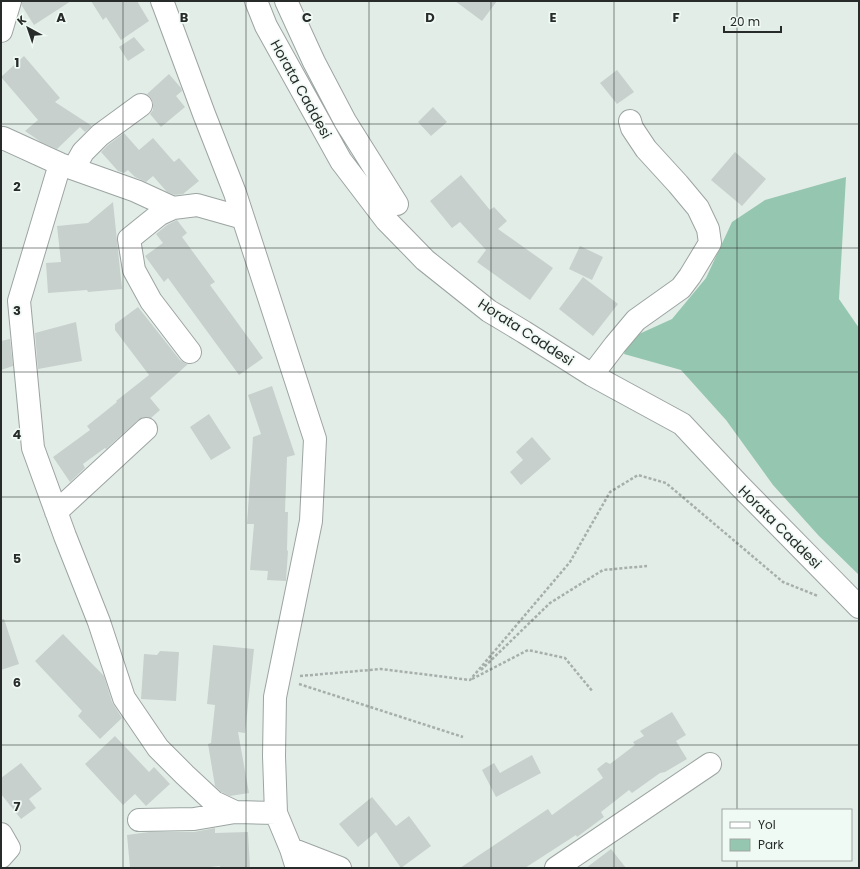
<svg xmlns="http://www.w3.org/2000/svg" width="860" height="869" font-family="Poppins,sans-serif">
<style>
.green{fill:#95c6b0}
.building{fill:#c7d0cc}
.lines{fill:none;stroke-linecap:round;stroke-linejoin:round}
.minor-casing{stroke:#9ca5a1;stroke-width:24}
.path{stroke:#a7afab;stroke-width:2.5;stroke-dasharray:3 2;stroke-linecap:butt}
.minor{stroke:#fff;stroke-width:22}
.grid{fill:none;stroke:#272b29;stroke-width:1;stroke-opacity:0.55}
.labels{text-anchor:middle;stroke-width:3.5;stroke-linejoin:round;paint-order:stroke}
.street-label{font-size:14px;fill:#272b29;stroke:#f0faf5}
.grid-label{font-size:13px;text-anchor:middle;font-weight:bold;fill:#272b29;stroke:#f0faf5;stroke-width:3.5;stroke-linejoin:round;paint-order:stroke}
</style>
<rect width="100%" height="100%" fill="#e3ede8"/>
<path class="green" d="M 846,177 L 839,299 L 859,328 L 859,575 L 819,536 L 773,485 L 726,420 L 681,370 L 624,354 L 628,339 L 672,319 L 706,278 L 732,222 L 765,200 Z"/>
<path class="building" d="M 22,1 L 71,1 L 34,25 L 22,6 Z
M 91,1 L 137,1 L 149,21 L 121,40 L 106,17 L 103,20 Z
M 455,1 L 497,1 L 482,21 Z
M 134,37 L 145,50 L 128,61 L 119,47 Z
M 24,56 L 60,98 L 55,102 L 92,126 L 85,132 L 80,127 L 57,149 L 41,142 L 25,131 L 38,120 L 1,77 Z
M 617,70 L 634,92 L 617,104 L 600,83 Z
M 169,74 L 181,88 L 182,91 L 176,96 L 185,107 L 161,127 L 150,114 L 153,110 L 153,103 L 151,98 L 147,94 Z
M 433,107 L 447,122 L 431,136 L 418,122 Z
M 124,133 L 139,150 L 153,138 L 174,162 L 179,158 L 199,181 L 183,194 L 175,195 L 167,192 L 153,176 L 146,182 L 135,177 L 128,170 L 124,173 L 118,171 L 101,152 L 108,145 Z
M 735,152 L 766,179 L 742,206 L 711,180 Z
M 461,175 L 490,210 L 494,207 L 507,221 L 498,229 L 553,268 L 530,300 L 477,262 L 486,250 L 460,222 L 452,228 L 430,201 Z
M 113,202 L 122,289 L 88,292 L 87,290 L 48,293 L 46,263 L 61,262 L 57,226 L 88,223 Z
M 177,220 L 187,233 L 182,237 L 215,282 L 210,285 L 263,358 L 239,375 L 168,278 L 164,282 L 145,256 L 163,243 L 156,234 L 167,225 Z
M 580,246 L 603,257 L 592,280 L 569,269 Z
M 583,277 L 618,304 L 593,336 L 559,309 Z
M 138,307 L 180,360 L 185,363 L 188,364 L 150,398 L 160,410 L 151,418 L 144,417 L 138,420 L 106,449 L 105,448 L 83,464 L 85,468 L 70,482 L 53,457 L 90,430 L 87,426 L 117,402 L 116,401 L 149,375 L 115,330 L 115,324 Z
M 76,322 L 82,361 L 38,369 L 35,333 Z
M 10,339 L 13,366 L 1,370 L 1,341 Z
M 272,386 L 295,455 L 287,457 L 285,512 L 288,512 L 287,550 L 288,551 L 286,581 L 267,580 L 268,571 L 250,570 L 254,524 L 247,524 L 253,437 L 261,434 L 248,395 Z
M 209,414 L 231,448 L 211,460 L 190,427 Z
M 532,437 L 551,459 L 521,485 L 510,472 L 523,460 L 516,452 Z
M 1,619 L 4,619 L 19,664 L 1,670 Z
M 63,634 L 104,676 L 112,702 L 122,718 L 100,739 L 78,716 L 82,711 L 35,661 Z
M 213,645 L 254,649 L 245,733 L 238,732 L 249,793 L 230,796 L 221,792 L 215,786 L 208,744 L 211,743 L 215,705 L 207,704 Z
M 160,651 L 179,652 L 176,701 L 141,699 L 144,654 L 157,655 Z
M 672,712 L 686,735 L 676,741 L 687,759 L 665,772 L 660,773 L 632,793 L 629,790 L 601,812 L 604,817 L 577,837 L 576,835 L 525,868 L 460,868 L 548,809 L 552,815 L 603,778 L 597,769 L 606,762 L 610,764 L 635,745 L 633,742 L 644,736 L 640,731 Z
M 115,736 L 149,772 L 154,767 L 170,784 L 146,806 L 135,794 L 123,805 L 85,764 Z
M 532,755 L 541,773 L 496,797 L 482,770 L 494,763 L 500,773 Z
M 21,763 L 42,789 L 29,799 L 36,808 L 21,819 L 1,794 L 1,778 Z
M 372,797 L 396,826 L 409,816 L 431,846 L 401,868 L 376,832 L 358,847 L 339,824 Z
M 215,828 L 215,833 L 248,832 L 250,868 L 220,868 L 220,866 L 199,868 L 130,868 L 127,835 L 149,832 L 194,832 Z
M 611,849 L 626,868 L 586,868 Z"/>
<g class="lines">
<defs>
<path id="minor" d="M 162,1 L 164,6 L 204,114 L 235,193 L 315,439 L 311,521 L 275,697 L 274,756 L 276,813 L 291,849 L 297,868
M 256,1 L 266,26 L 341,161 L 386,220 L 425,260 L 489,311 L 524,332 L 592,375 L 682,424 L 739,485 L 859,607
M 286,1 L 314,62 L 345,121 L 397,204
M 1,31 L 10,1
M 1,139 L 3,138 L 60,164 L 136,191 L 173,208
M 60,164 L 19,301 L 33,448 L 65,536 L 99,622 L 124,698 L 158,748 L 185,775 L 214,802 L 235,812 L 276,813
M 74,168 L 83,152 L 100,135 L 141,105
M 190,352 L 151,301 L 134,270 L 129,239 L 160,214 L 173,208 L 197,205 L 243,218
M 592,375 L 615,345 L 636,320 L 681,288 L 690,276 L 710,243 L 708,229 L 698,208 L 678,184 L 646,149 L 632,128 L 630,121
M 56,512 L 146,429
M 139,820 L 194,819 L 235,812
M 1,834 L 9,848 L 1,857
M 291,849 L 340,868
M 556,868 L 710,764"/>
</defs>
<use href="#minor" class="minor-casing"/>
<path class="path" d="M 481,670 L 550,603 L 603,570 L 647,566
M 300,676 L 381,669 L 470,680 L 570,562 L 610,492 L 638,475 L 666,483 L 783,582 L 818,596
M 472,679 L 528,650 L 565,658 L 593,692
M 299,684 L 463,737"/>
<use href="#minor" class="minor"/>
</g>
<path class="grid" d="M 123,1 L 123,868M 246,1 L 246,868M 369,1 L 369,868M 491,1 L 491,868M 614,1 L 614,868M 737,1 L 737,810M 1,124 L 859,124M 1,248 L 859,248M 1,372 L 859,372M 1,497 L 859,497M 1,621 L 859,621M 1,745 L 859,745M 737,860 L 737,868"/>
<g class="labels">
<g class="street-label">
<text transform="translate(301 89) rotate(61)" y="5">Horata Caddesi</text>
<text transform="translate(526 332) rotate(33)" y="5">Horata Caddesi</text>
<text transform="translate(780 527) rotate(45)" y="5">Horata Caddesi</text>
</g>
</g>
<g class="grid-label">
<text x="61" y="22">A</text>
<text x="184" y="22">B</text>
<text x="307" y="22">C</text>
<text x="430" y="22">D</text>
<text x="553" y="22">E</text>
<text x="676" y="22">F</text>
<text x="17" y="67">1</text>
<text x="17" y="191">2</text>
<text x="17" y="315">3</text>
<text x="17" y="439">4</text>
<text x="17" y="563">5</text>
<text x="17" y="687">6</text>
<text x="17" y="811">7</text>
</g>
<rect width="860" height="869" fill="none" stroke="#272b29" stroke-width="4"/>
<rect x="722" y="809" width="130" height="52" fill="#f0faf5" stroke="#a0a7a3"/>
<rect x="730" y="822" width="20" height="6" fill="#ffffff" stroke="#a0a7a3"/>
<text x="758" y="829" font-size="12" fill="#272b29">Yol</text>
<rect x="730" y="839" width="20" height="12" fill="#95c6b0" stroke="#a0a7a3"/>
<text x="758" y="849" font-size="12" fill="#272b29">Park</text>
<g transform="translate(28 28) rotate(320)" stroke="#f0faf5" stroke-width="3" paint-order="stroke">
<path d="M0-3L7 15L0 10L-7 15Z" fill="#272b29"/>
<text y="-6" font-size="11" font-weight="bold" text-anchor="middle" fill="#272b29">K</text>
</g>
<path d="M724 26v6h57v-6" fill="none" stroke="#272b29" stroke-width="2"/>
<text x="730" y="26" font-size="12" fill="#272b29" stroke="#f0faf5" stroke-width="3" paint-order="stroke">20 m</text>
</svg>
